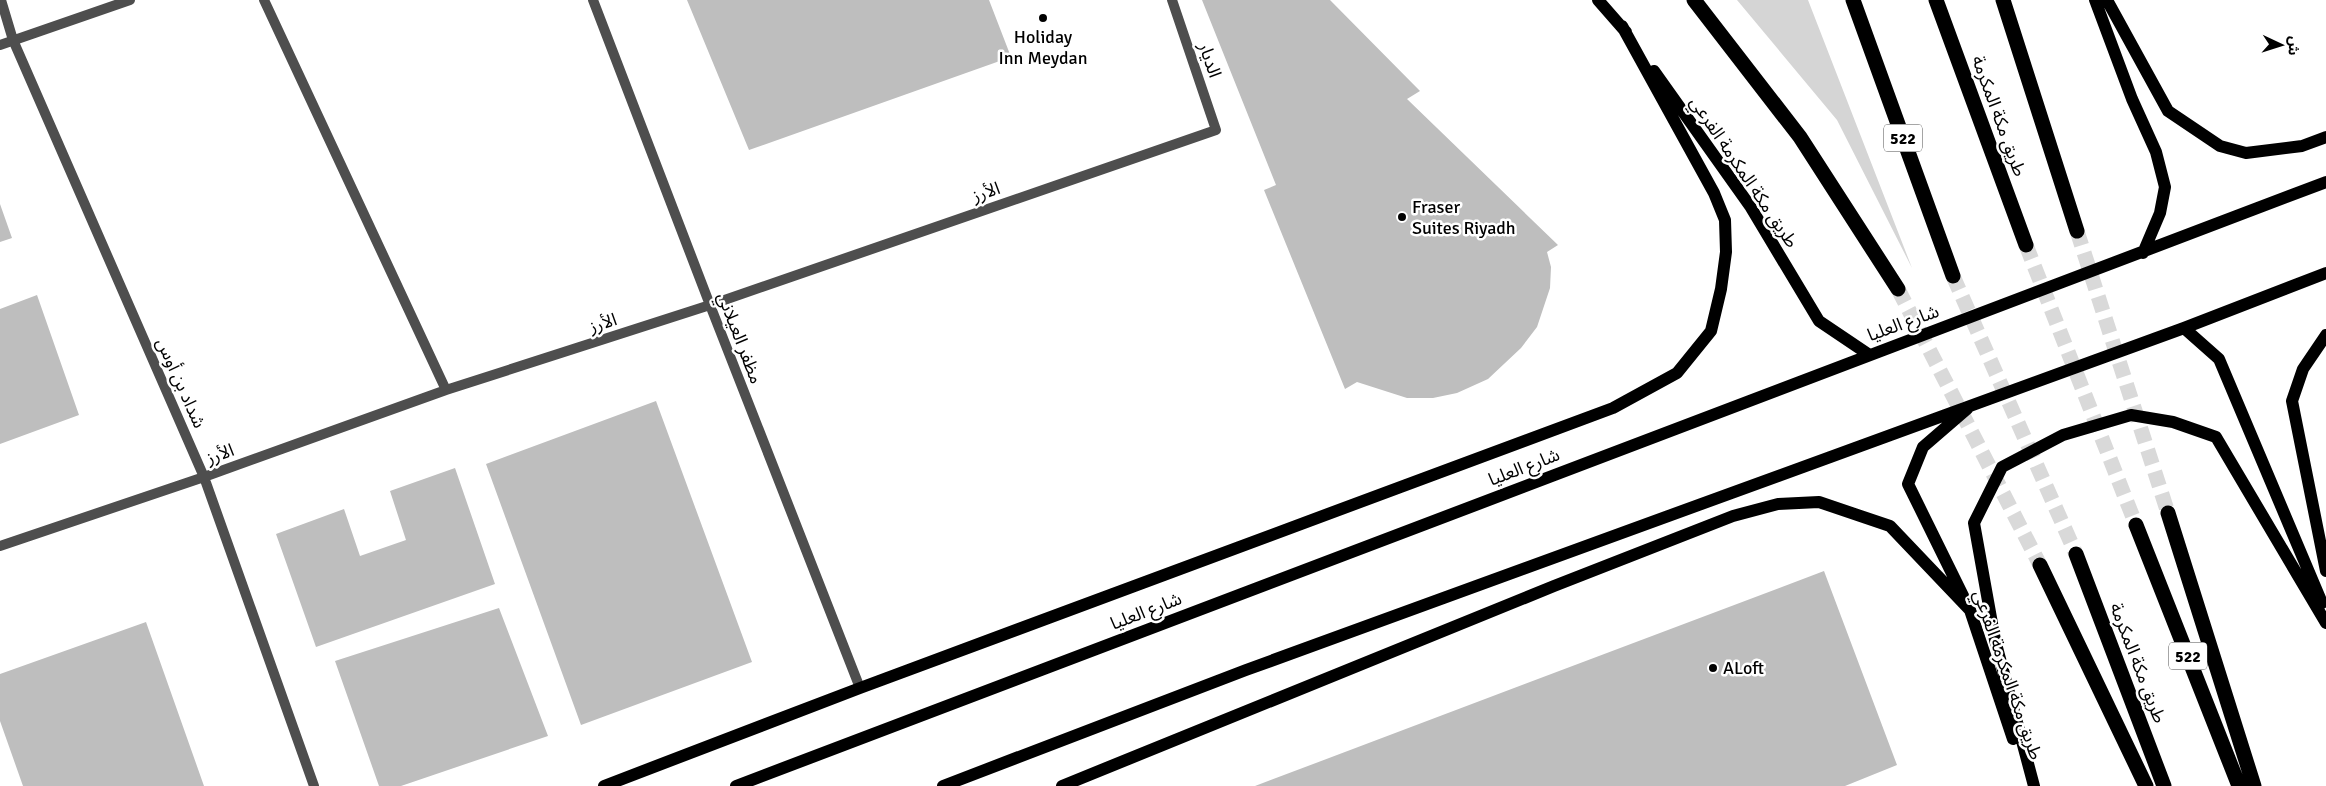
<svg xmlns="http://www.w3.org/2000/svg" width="2326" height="786" font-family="Signika,'Noto Sans Arabic',sans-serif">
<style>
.green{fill:#d5d5d5}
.building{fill:#bebebe}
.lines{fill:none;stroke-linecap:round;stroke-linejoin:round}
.highway-tunnel{stroke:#d9d9d9;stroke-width:15;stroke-dasharray:15 8;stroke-linecap:butt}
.street{stroke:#4e4e4e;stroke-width:10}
.primary{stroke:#000;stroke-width:12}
.highway{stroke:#000;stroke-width:15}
.poi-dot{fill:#000;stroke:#fff;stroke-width:2}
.labels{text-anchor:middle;stroke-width:5;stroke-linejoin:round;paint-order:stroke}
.shield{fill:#fff;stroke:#4c4c4c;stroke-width:1}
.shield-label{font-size:16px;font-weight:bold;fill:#000}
.poi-label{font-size:18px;fill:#000;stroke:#fff;text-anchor:start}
.street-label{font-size:18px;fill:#000;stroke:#fff}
</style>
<rect width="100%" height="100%" fill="#fff"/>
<path class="green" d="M 1737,0 L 1808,0 L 1912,268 L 1837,120 Z"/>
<path class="building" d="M 687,0 L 989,0 L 1011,57 L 749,150 Z
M 1202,0 L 1330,0 L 1420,91 L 1407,99 L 1558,245 L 1547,252 L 1551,267 L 1550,288 L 1537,327 L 1521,348 L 1488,379 L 1457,393 L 1433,398 L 1407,398 L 1357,382 L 1345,389 L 1264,190 L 1276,185 Z
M 0,204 L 12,238 L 0,242 Z
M 37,295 L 79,415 L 0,444 L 0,309 Z
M 656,401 L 752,662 L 581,725 L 486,464 Z
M 455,468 L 495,584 L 316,647 L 276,534 L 344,509 L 360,556 L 406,540 L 390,491 Z
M 1824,571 L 1897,765 L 1845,786 L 1255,786 Z
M 499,608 L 548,736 L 401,786 L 379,786 L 335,661 Z
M 146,622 L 204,786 L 23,786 L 0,721 L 0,674 Z"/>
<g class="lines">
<path class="highway-tunnel" d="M 2077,231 L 2168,513
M 2026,245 L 2136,525
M 1953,276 L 2076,554
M 1898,289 L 2040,565"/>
<path class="street" d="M 1,0 L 13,40 L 204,477 L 314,786
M 264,0 L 446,390
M 593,0 L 710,305 L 860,688
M 0,45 L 130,0
M 0,546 L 204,477 L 446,390 L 710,305 L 1216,130 L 1172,0"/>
<path class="primary" d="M 1598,0 L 1626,32
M 2095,0 L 2132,99 L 2156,152 L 2165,187 L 2160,213 L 2143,253
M 2107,0 L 2168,111 L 2220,146 L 2246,153 L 2302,146 L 2326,137
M 1654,71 L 1750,206 L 1819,321 L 1868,354
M 2184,328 L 2219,359 L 2322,603
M 2326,335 L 2303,369 L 2292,401 L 2326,571
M 1967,409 L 1923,447 L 1908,484 L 1970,610 L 2013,739
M 604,786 L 860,688 L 1613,408 L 1677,373 L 1711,331 L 1721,289 L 1726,252 L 1725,220 L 1714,193 L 1622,26
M 736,786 L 2326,182
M 943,786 L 1246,670 L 2184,328 L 2326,273
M 1062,786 L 1554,586 L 1733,516 L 1778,504 L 1819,502 L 1890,526 L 1970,610
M 2034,786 L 1995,640 L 1974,523 L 2002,467 L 2063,435 L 2131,415 L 2173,422 L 2216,437 L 2326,623"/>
<path class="highway" d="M 1694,0 L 1800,137 L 1898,289
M 1853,0 L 1953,276
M 1936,0 L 2026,245
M 2003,0 L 2077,231
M 2168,513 L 2254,786
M 2136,525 L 2239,786
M 2076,554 L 2164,786
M 2040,565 L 2146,786"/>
</g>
<g class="poi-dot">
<circle cx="1043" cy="18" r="5"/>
<circle cx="1402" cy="217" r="5"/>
<circle cx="1713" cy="668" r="5"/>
</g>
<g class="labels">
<g class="shield">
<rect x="1884" y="124.5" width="38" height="27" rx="4"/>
<rect x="2169" y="642.5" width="38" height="27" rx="4"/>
</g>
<g class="shield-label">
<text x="1903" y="144">522</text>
<text x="2188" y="662">522</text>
</g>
<g class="poi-label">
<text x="1043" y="43" text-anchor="middle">Holiday<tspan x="1043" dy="21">Inn Meydan</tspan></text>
<text x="1412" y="213">Fraser<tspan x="1412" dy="21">Suites Riyadh</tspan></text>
<text x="1723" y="674">ALoft</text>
</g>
<g class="street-label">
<text transform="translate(1210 60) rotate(71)" y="6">الديار</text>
<text transform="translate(1999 116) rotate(70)" y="6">طريق مكة المكرمة</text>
<text transform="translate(1744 172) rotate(56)" y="6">طريق مكة المكرمة الفرعي</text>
<text transform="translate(986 192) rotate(-19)" y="6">الأرز</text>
<text transform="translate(603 323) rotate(-18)" y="6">الأرز</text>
<text transform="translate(1903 323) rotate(-20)" y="6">شارع العليا</text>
<text transform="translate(740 338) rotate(69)" y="6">مظفر العيلاني</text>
<text transform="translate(181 383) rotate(66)" y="6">شداد بن أوس</text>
<text transform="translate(220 454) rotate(-20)" y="6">الأرز</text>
<text transform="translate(1524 467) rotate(-21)" y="6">شارع العليا</text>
<text transform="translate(1146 611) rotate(-21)" y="6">شارع العليا</text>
<text transform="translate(2138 663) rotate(69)" y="6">طريق مكة المكرمة</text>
<text transform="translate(2008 675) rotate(71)" y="6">طريق مكة المكرمة الفرعي</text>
</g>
</g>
<g transform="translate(2281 45) rotate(94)" stroke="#ffffff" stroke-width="4" paint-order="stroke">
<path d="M0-4L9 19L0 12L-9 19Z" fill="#000000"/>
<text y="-8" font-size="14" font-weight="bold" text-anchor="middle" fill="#000000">ش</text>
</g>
</svg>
